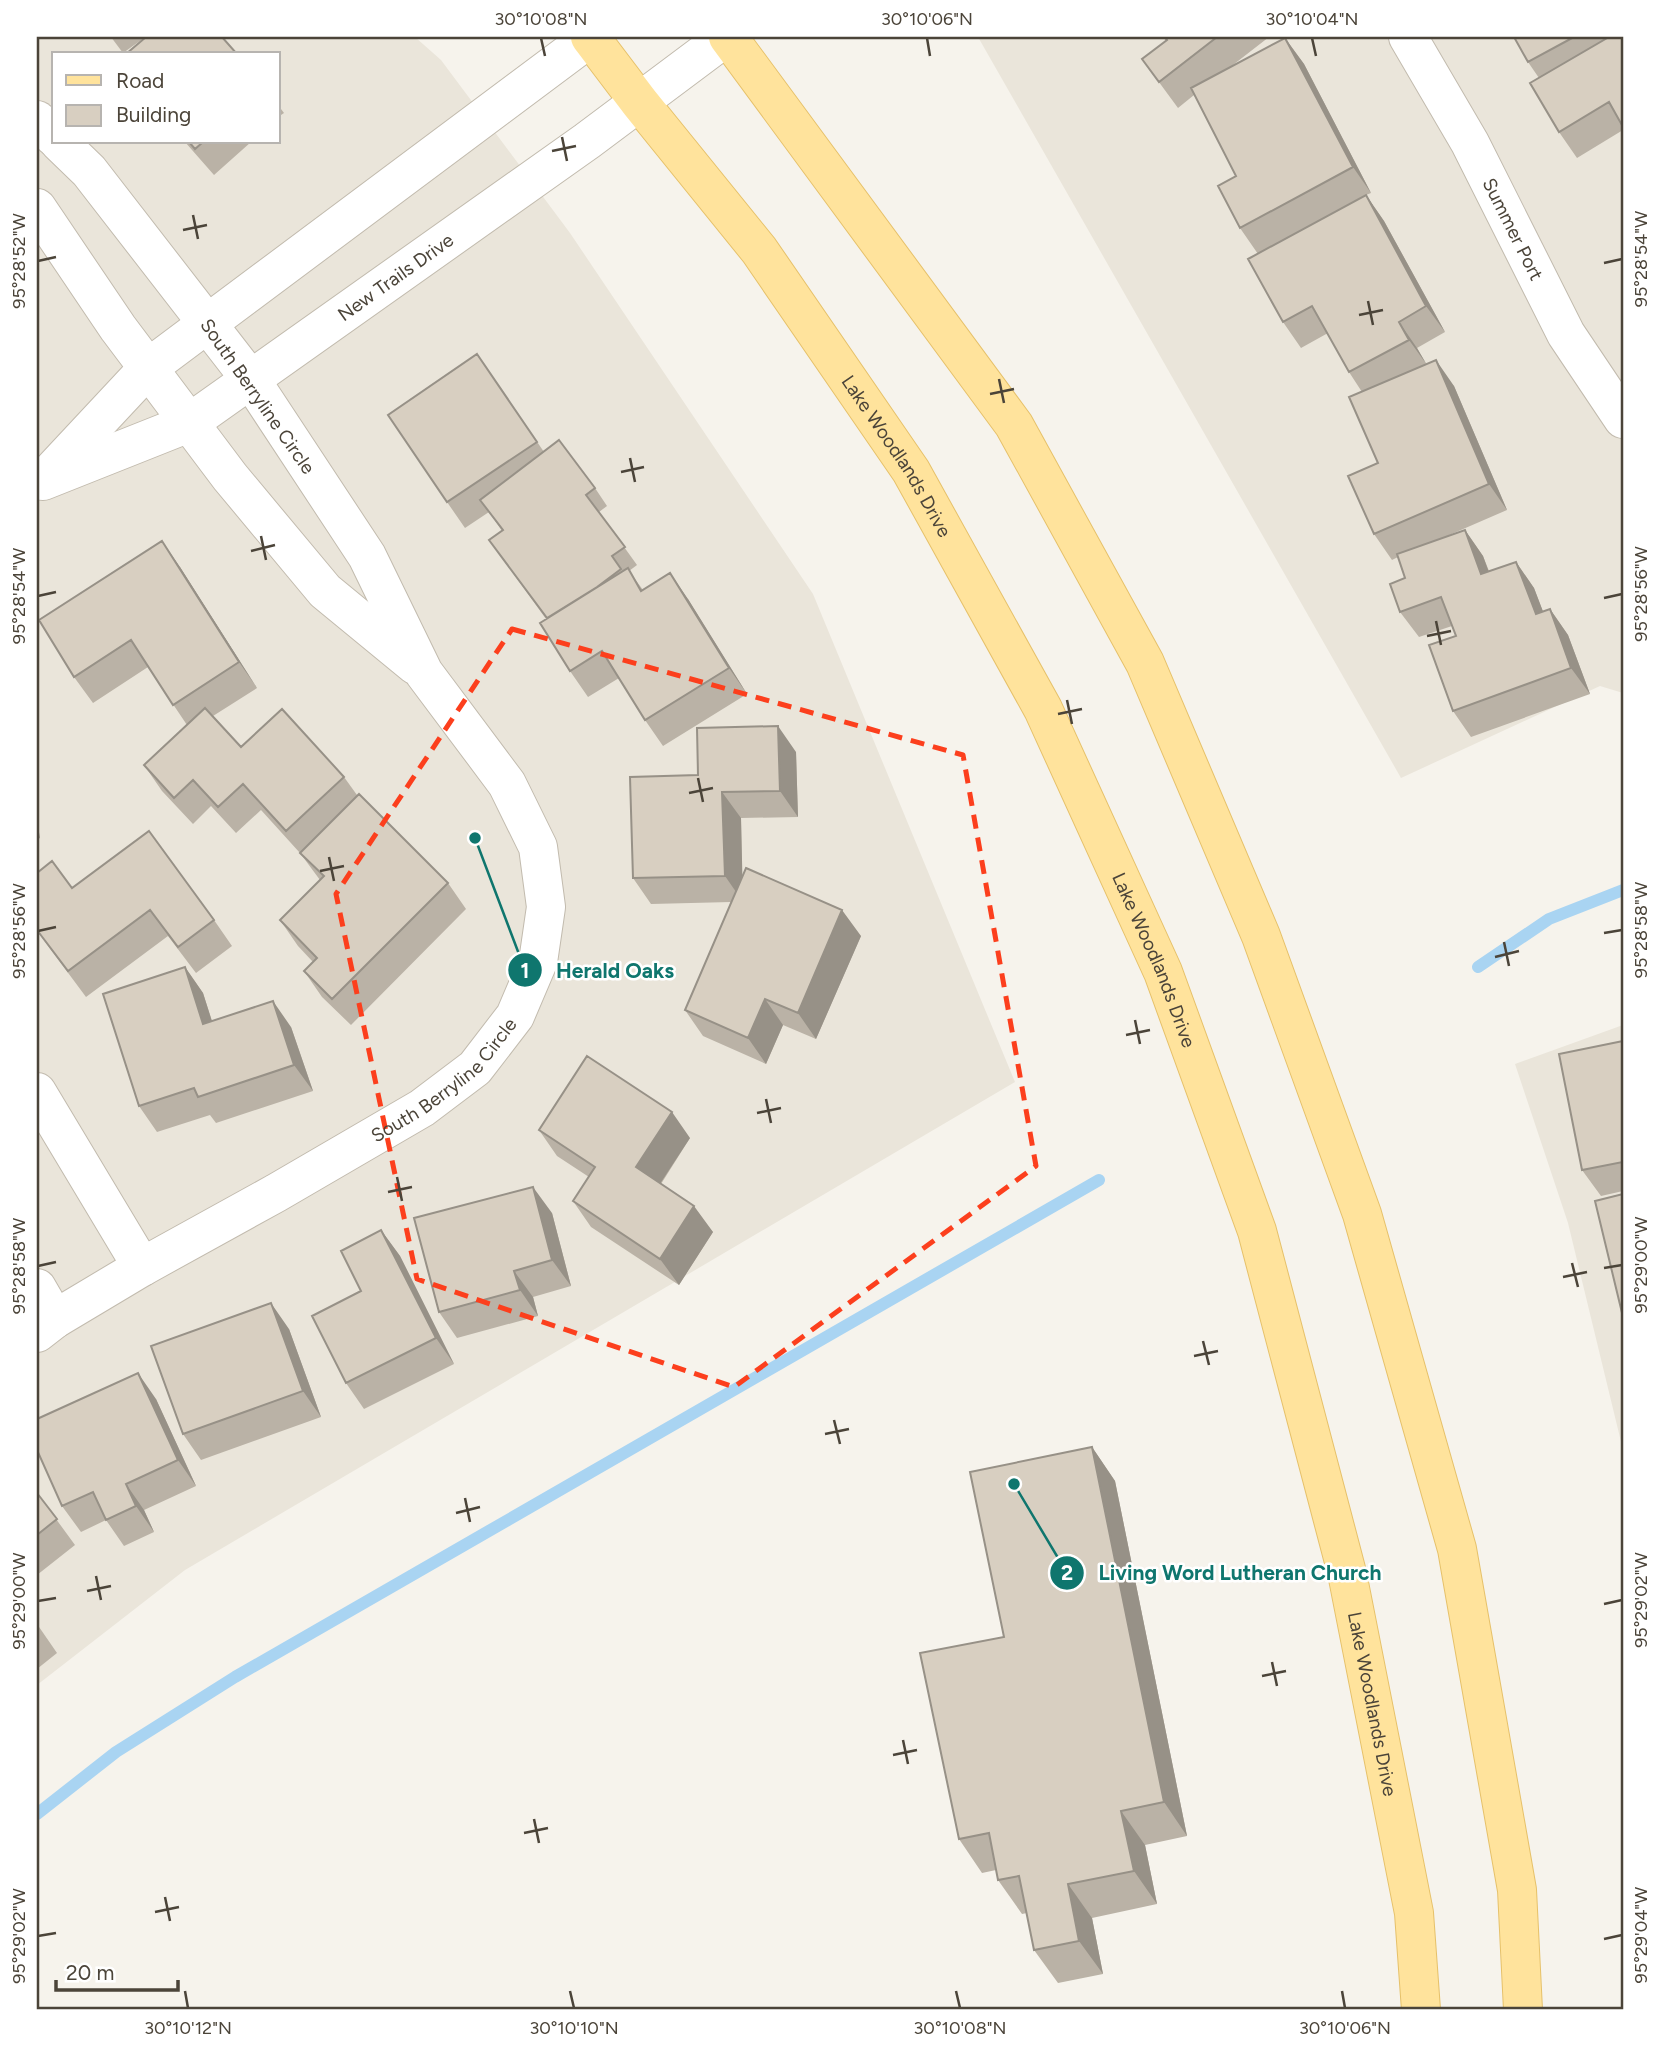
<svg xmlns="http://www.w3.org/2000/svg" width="1660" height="2047" font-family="Figtree,sans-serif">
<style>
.residential{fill:#eae5da;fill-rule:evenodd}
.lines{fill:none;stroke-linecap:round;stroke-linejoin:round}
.stream{stroke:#a9d4f2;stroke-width:12}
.minor-casing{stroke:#c2bbae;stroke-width:40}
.major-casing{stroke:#e6c16a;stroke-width:40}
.minor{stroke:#fff;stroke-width:38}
.major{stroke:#ffe39c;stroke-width:38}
.wall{fill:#bab2a6}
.shaded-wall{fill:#979187}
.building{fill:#d8cfc1;stroke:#979187;stroke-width:2}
.marked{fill:none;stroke:#fc3f1d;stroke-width:5;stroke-dasharray:14 9;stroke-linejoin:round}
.ticks{fill:none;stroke:#4b4439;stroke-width:2.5}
.labels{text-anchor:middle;stroke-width:5;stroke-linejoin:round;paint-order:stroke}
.street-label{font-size:19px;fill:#4b4439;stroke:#fff}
.leader{fill:none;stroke:#0f766e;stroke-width:2.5}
.callout-dot{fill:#0f766e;stroke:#fff;stroke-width:2.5}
.mark-label{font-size:21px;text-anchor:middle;font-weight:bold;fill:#fff}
.callout-label{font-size:21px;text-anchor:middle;font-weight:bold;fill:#0f766e;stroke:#fff;stroke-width:5;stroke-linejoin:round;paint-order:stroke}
.neatline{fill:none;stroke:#4b4439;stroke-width:2.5}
.ticks-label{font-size:18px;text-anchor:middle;fill:#4b4439}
</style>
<rect width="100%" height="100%" fill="#f6f3ec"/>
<path class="residential" d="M 37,37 L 415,37 L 441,60 L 570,233 L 813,594 L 1015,1082 L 185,1570 L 37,1685 ZM 54,54 L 278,54 L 278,142 L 54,142 Z
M 978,37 L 1623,37 L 1623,693 L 1600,686 L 1401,778 Z
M 1623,1025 L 1623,1450 L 1568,1223 L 1515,1064 Z"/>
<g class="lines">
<path class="stream" d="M 1478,967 L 1549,919 L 1623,890
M 37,1814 L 116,1752 L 235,1677 L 1099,1180"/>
<defs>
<g id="minor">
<path id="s1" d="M 1408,37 L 1470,143 L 1566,334 L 1623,419"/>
<path d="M 37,120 L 54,137"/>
<path d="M 37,208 L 118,328 L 230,477 L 325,591 L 415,665"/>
<path d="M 49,474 L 148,368 L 591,37"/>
<path id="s2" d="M 43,481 L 189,423 L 587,141 L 726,37"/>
<path d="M 37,1092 L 142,1267"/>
<path d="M 37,1288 L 55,1319"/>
<path id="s3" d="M 37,1333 L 55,1319 L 142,1267 L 276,1193 L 422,1108 L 475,1068 L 515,1016 L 538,962 L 546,907 L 538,847 L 507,784 L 424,673 L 367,556 L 251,380 L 89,171 L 59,142"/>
</g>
<g id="major">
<path id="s4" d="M 590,37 L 640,103 L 759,250 L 911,471 L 1043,709 L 1163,972 L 1257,1231 L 1347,1573 L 1414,1913 L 1421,2010"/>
<path d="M 728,37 L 1014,425 L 1145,663 L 1261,936 L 1362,1214 L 1457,1549 L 1517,1890 L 1523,2010"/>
</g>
</defs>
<use href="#minor" class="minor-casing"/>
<use href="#major" class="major-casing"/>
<use href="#minor" class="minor"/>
<use href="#major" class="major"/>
</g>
<path class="wall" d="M 111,37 L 222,37 L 144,38 L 123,53 Z
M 1163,37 L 1269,37 L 1229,68 L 1285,38 L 1304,64 L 1371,193 L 1366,195 L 1384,221 L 1445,332 L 1417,348 L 1426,364 L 1454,386 L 1507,510 L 1447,536 L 1465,530 L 1483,556 L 1489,571 L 1516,562 L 1534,588 L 1543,612 L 1550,609 L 1568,635 L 1590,694 L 1471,737 L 1453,711 L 1456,636 L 1452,626 L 1419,637 L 1400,612 L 1405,578 L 1398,557 L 1392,560 L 1374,534 L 1378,463 L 1362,392 L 1349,372 L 1328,333 L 1301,348 L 1283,322 L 1258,254 L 1240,228 L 1236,176 L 1194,95 L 1178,108 L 1142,59 L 1166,41 Z
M 1514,37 L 1623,37 L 1623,130 L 1577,158 L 1559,132 L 1539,78 L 1528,62 Z
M 278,105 L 284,113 L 278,117 Z
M 185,142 L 251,142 L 214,175 Z
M 477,354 L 544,452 L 595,488 L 607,506 L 599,512 L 637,565 L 629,571 L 643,590 L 688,599 L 747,694 L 663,746 L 645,720 L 619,678 L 588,697 L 570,671 L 546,619 L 489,540 L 502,531 L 489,512 L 465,528 L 447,502 Z
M 180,567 L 257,688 L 213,716 L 241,747 L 344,777 L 357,795 L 448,883 L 466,909 L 351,1025 L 322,997 L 304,971 L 313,962 L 298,946 L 280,920 L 320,880 L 300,853 L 261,810 L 236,833 L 211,806 L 193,824 L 162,791 L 144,765 L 187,725 L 148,667 L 93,703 L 74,677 Z
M 796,752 L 798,817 L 741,818 L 742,876 L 861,936 L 816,1039 L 783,1025 L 766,1064 L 703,1036 L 685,1010 L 731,902 L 651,904 L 633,878 L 698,775 Z
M 37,873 L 72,888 L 214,920 L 232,946 L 196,973 L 168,936 L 86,997 L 37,931 Z
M 185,967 L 203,993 L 212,1021 L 291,1027 L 313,1091 L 216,1123 L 210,1115 L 157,1132 L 139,1106 Z
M 1623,1041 L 1623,1191 L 1601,1196 L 1582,1170 Z
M 539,1130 L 690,1138 L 661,1184 L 713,1232 L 679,1285 L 591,1227 L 573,1201 L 589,1177 L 557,1156 Z
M 552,1213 L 571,1286 L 533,1297 L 538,1316 L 457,1338 L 439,1312 Z
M 381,1230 L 400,1256 L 454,1364 L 364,1409 L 346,1383 L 361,1291 Z
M 289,1329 L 321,1417 L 201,1460 L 183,1434 Z
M 156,1399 L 196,1486 L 144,1510 L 154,1532 L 124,1546 L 106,1520 L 81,1532 L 62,1506 Z
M 1092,1447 L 1115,1481 L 1187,1836 L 1145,1845 L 1157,1904 L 1092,1918 L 1103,1974 L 1058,1983 L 1034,1950 L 1027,1913 L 1022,1914 L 998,1880 L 996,1870 L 982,1873 L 959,1839 L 1004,1637 Z
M 37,1493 L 75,1545 L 37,1575 Z
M 37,1624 L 57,1653 L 37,1669 Z"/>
<path class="shaded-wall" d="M 1285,38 L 1304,64 L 1371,193 L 1353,167 Z
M 1366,195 L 1384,221 L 1445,332 L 1426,306 Z
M 1399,322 L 1417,348 L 1427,365 L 1409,340 Z
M 1436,360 L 1454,386 L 1507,510 L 1489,484 Z
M 1465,530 L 1483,556 L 1499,600 L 1481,574 Z
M 162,541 L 180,567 L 257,688 L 239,662 Z
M 1516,562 L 1534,588 L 1554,640 L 1536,614 Z
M 670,573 L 688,599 L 747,694 L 729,668 Z
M 1550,609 L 1568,635 L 1590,694 L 1571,668 Z
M 778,726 L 796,752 L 798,817 L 780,791 Z
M 722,792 L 741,818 L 743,902 L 725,876 Z
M 37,818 L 40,839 L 37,834 Z
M 842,910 L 861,936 L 816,1039 L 798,1013 Z
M 185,967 L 203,993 L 221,1050 L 203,1024 Z
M 765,999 L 783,1025 L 766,1064 L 748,1038 Z
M 273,1001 L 291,1027 L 313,1091 L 294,1065 Z
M 672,1112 L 690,1138 L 654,1193 L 636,1167 Z
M 533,1187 L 552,1213 L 571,1286 L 552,1260 Z
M 694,1206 L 713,1232 L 679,1285 L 660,1259 Z
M 381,1230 L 400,1256 L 454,1364 L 436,1338 Z
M 514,1271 L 533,1297 L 538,1316 L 520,1290 Z
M 271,1303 L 289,1329 L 321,1417 L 303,1391 Z
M 138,1373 L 156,1399 L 196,1486 L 178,1460 Z
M 1092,1447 L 1115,1481 L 1187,1836 L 1164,1802 Z
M 126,1484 L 144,1510 L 154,1532 L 136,1506 Z
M 1121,1811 L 1145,1845 L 1157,1904 L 1134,1871 Z
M 1068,1884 L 1092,1918 L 1103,1974 L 1079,1941 Z"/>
<path class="building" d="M 146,37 L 222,37 L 237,54 L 126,54 Z
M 1165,37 L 1217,37 L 1159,82 L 1142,59 L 1167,40 Z
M 1514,37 L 1574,37 L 1528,62 Z
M 1609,37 L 1623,37 L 1623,127 L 1609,102 L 1559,132 L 1530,83 Z
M 1285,38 L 1353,167 L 1240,228 L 1218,186 L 1236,176 L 1191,88 Z
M 189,142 L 203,142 L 195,149 Z
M 1366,195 L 1426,306 L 1399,322 L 1409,340 L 1349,372 L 1312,306 L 1283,322 L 1248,259 Z
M 477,354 L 537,442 L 447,502 L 388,415 Z
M 1436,360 L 1489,484 L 1374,534 L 1348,476 L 1378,463 L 1349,397 Z
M 559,440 L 595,488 L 586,495 L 625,547 L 612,556 L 621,569 L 597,587 L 547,618 L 489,540 L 503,530 L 480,500 Z
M 1465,530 L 1481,574 L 1516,562 L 1536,614 L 1550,609 L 1571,668 L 1453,711 L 1429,645 L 1456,636 L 1441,597 L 1400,612 L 1390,584 L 1405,578 L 1397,554 Z
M 162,541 L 239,662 L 173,705 L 131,640 L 74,677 L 39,620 Z
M 628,568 L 641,591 L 670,573 L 729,668 L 645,720 L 602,651 L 570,671 L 540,623 Z
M 205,708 L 241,747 L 282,709 L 344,777 L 286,831 L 243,784 L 218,807 L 193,780 L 174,798 L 144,765 Z
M 778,726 L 780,791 L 722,792 L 725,876 L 633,878 L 630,777 L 698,775 L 697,728 Z
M 359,794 L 448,883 L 332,999 L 304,971 L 317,958 L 280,920 L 324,876 L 300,853 Z
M 149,831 L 214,920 L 178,947 L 150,910 L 68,971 L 37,930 L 37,873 L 52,861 L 72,888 Z
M 746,868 L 842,910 L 798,1013 L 765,999 L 748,1038 L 685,1010 Z
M 185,967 L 203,1024 L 273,1001 L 294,1065 L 198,1097 L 194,1088 L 139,1106 L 103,994 Z
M 1623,1041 L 1623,1162 L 1582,1170 L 1559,1054 Z
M 587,1056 L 672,1112 L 636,1167 L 694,1206 L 660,1259 L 573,1201 L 595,1167 L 539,1130 Z
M 533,1187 L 552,1260 L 514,1271 L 520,1290 L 439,1312 L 414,1218 Z
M 1623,1194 L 1623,1317 L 1595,1201 Z
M 381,1230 L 436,1338 L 346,1383 L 312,1316 L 361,1291 L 341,1251 Z
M 271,1303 L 303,1391 L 183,1434 L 151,1346 Z
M 138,1373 L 178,1460 L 126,1484 L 136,1506 L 106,1520 L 93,1492 L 62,1506 L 37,1450 L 37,1419 Z
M 1092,1447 L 1164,1802 L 1121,1811 L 1134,1871 L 1068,1884 L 1079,1941 L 1034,1950 L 1019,1876 L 998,1880 L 989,1833 L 959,1839 L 920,1653 L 1004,1637 L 970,1472 Z
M 37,1493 L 57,1519 L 37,1535 Z"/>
<path class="marked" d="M 512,629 L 963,755 L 1036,1166 L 734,1387 L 417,1279 L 336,894 Z"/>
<path class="ticks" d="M 541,38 L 545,56M 927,38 L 930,56M 1312,38 L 1316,56M 562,137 L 567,161M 552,151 L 576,146M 193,215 L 198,239M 183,230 L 207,225M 38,261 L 56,257M 1604,263 L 1622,259M 1368,301 L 1373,325M 1359,315 L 1383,310M 999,379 L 1004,403M 990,394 L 1014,389M 630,458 L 635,482M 621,472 L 644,467M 261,536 L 266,560M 251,551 L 275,545M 38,596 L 56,592M 1604,598 L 1622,594M 1436,621 L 1441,645M 1427,636 L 1451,631M 1067,700 L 1072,724M 1058,714 L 1082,709M 698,778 L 703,802M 689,793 L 713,788M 329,857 L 334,881M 320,871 L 344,866M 38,931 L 56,927M 1604,933 L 1622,930M 1504,942 L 1509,966M 1495,957 L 1519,951M 1135,1020 L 1140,1044M 1126,1035 L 1150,1030M 766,1099 L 771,1123M 757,1113 L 781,1108M 397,1177 L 402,1201M 388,1192 L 412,1187M 1572,1263 L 1578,1287M 38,1266 L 56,1262M 1604,1268 L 1622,1265M 1563,1277 L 1587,1272M 1203,1341 L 1209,1365M 1194,1356 L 1218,1351M 834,1420 L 840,1444M 825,1434 L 849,1429M 465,1498 L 470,1522M 456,1513 L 480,1507M 96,1576 L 101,1600M 87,1591 L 111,1586M 38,1601 L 56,1598M 1604,1604 L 1622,1600M 1272,1662 L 1277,1686M 1262,1676 L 1286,1671M 903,1740 L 908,1764M 893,1755 L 917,1750M 534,1819 L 539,1843M 524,1833 L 548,1828M 165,1897 L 170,1921M 155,1912 L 179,1907M 38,1936 L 56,1933M 1604,1939 L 1622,1935M 185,1991 L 188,2008M 570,1991 L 574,2008M 956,1991 L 960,2008M 1342,1991 L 1345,2008"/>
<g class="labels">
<g class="street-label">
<text dy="7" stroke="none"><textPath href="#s1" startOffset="219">Summer Port</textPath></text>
<text dy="7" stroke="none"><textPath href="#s2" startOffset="410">New Trails Drive</textPath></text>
<text transform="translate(258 396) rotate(55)" y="7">South Berryline Circle</text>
<text dy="7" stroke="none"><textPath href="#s4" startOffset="520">Lake Woodlands Drive</textPath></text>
<text dy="7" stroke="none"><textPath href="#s4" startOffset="1087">Lake Woodlands Drive</textPath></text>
<text dy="7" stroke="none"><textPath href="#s3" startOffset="481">South Berryline Circle</textPath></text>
<text dy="7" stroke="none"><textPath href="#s4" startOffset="1864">Lake Woodlands Drive</textPath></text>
</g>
</g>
<path class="leader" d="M475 838L525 970M1014 1484L1067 1573"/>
<g class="callout-dot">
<circle cx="475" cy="838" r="7"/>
<circle cx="1014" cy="1484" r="7"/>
<circle cx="525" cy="970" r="18"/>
<circle cx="1067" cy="1573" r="18"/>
</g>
<g class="mark-label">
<text x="525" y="978">1</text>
<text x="1067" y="1580">2</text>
</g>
<g class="callout-label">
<text x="615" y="978">Herald Oaks</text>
<text x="1240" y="1580">Living Word Lutheran Church</text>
</g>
<rect width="1660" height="2047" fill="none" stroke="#ffffff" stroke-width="77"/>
<rect x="52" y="52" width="228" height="91" fill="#ffffff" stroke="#b7b4b0" stroke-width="2"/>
<rect x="66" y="75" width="35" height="10" fill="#ffe39c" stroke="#b7b4b0" stroke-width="2"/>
<text x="116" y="88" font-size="21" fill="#4b4439">Road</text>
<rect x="66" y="105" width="35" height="21" fill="#d8cfc1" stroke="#b7b4b0" stroke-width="2"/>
<text x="116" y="122" font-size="21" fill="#4b4439">Building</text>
<path d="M56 1980v10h122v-10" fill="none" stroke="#4b4439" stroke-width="3.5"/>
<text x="66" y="1980" font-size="21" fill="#4b4439" stroke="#ffffff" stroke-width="5" paint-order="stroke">20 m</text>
<rect x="38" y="38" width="1584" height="1970" class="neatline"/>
<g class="ticks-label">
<text x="541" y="25">30°10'08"N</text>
<text x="927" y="25">30°10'06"N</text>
<text x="1312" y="25">30°10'04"N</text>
<text transform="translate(1641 259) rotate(-90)" y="6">95°28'54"W</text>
<text transform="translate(19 261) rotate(-90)" y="6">95°28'52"W</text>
<text transform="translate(1641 594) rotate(-90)" y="6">95°28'56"W</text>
<text transform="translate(19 596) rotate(-90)" y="6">95°28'54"W</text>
<text transform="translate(1641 930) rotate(-90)" y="6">95°28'58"W</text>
<text transform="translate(19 931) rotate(-90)" y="6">95°28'56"W</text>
<text transform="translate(1641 1265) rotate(-90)" y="6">95°29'00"W</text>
<text transform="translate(19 1266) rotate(-90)" y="6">95°28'58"W</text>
<text transform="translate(1641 1600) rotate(-90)" y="6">95°29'02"W</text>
<text transform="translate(19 1601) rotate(-90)" y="6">95°29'00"W</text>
<text transform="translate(1641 1935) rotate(-90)" y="6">95°29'04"W</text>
<text transform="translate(19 1936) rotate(-90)" y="6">95°29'02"W</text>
<text x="188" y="2034">30°10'12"N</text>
<text x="574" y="2034">30°10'10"N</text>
<text x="960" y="2034">30°10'08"N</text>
<text x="1345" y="2034">30°10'06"N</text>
</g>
</svg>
